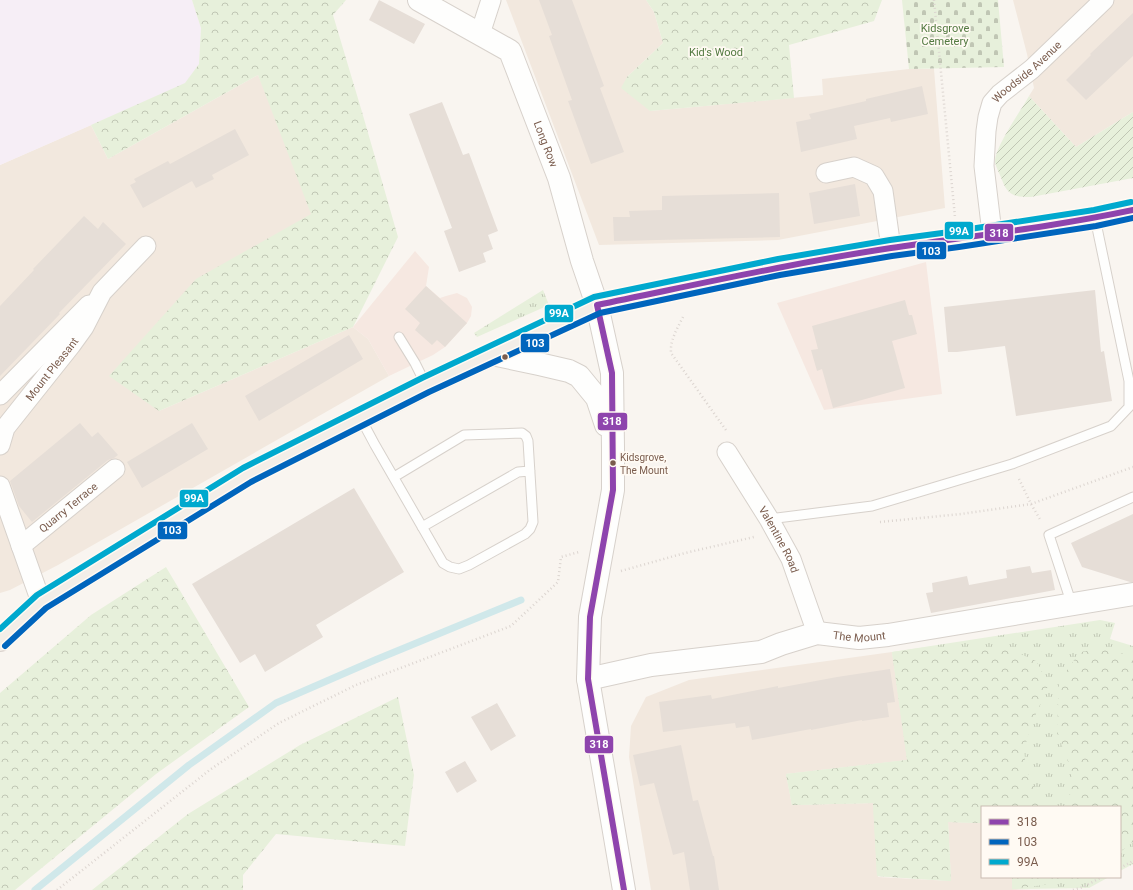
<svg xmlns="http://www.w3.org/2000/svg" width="1133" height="890" font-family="Roboto,sans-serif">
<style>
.residential{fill:#f2e8de}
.commercial{fill:#f6e8e1}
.education{fill:#f6eef6}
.grass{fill:url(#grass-tufts)}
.forest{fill:url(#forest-crowns)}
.cemetery{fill:url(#cemetery-stones)}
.garden{fill:url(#garden-furrows)}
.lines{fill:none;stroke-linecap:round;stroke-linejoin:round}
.stream{stroke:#d0e8ea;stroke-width:7}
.building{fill:#e6ded7}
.service-casing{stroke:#d7d1cb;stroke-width:11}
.minor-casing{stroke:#d7d1cb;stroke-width:21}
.tertiary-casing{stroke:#d7d1cb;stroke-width:24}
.primary-casing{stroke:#dad1cc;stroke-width:24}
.path{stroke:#dcd5d0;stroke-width:2.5;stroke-dasharray:1 3;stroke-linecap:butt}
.service{stroke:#fefefd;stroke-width:9}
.minor{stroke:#fefefd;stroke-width:19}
.tertiary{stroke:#fefefd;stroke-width:22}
.primary{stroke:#f3eee8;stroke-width:22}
.bus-1-casing{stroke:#fffaf3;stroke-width:9}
.bus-2-casing{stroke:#fffaf3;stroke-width:9}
.bus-3-casing{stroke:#fffaf3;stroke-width:9}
.bus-1{stroke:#8e44ad;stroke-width:6}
.bus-2{stroke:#0065bd;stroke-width:6}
.bus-3{stroke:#00a9ce;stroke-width:6}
.bus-dot{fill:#7a5c4d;stroke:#fffaf3;stroke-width:1.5}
.labels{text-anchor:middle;stroke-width:3.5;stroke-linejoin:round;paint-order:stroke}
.bus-label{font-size:10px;fill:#7a5c4d;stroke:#fffaf3;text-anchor:start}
.park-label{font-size:11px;fill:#537a41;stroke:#fffaf3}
.street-label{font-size:11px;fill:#7a5c4d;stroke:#fffaf3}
.line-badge{stroke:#fffaf3;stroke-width:1.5}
.badge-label{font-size:11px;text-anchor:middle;font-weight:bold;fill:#fff}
</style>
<defs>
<pattern id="grass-tufts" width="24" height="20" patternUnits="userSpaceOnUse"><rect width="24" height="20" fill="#e7f0db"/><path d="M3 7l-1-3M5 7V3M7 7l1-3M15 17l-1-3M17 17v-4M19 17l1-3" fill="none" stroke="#c0c6b4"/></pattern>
<pattern id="forest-crowns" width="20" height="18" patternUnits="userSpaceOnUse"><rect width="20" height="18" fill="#e7f0db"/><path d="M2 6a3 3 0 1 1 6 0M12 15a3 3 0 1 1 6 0" fill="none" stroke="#c0c6b4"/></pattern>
<pattern id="cemetery-stones" width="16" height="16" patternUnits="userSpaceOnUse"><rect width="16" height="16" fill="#e7f0db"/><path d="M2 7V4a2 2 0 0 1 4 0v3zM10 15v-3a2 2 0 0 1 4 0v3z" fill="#c0c6b4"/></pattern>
<pattern id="garden-furrows" width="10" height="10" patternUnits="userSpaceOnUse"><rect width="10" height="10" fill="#e7f0db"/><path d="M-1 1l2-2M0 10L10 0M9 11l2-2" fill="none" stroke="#c0c6b4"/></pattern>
</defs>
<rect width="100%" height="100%" fill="#f9f5f0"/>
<path class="residential" d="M 506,0 L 646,0 L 654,12 L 663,43 L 627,77 L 650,111 L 823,95 L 822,79 L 909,69 L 934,69 L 945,208 L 778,240 L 599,245 Z
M 1013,0 L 1133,0 L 1133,112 L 1076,147 L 1029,96 L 1034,88 L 1027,54 Z
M 258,75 L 319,209 L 159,411 L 353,327 L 368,339 L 389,376 L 58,565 L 10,590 L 0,593 L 0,165 L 91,125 L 108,159 Z
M 892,652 L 908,760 L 786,774 L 792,805 L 874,803 L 878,877 L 951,881 L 948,822 L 982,823 L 982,877 L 1012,877 L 1012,889 L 1031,890 L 651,890 L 629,757 L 631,726 L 646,697 L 689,680 Z"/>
<path class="commercial" d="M 415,251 L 429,267 L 426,286 L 440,298 L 446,296 L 457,293 L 467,298 L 472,307 L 471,316 L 467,323 L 445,347 L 433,355 L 389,376 L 368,339 L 353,327 Z
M 926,262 L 942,394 L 824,410 L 777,303 Z"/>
<path class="education" d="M 0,0 L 192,0 L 201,28 L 199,64 L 185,84 L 0,165 Z"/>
<path class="grass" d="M 543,290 L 549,305 L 477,337 L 474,333 Z
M 1100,620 L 1115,623 L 1110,639 L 1133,646 L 1133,864 L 1120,871 L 1120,807 L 982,807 L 982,823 L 948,822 L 951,881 L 877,876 L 873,803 L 792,805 L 786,774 L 907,760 L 892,652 Z
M 1012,877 L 1109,877 L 1089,888 L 1012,889 Z"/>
<path class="forest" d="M 192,0 L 346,0 L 333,15 L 362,112 L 398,237 L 353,327 L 159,411 L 109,376 L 196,279 L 311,214 L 258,75 L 108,159 L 91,125 L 185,83 L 199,64 L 201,28 Z
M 646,0 L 882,0 L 874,21 L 789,45 L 794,98 L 650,111 L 621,88 L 627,77 L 663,43 L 654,12 Z
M 166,567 L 249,707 L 156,774 L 15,890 L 0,890 L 0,693 L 91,615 Z
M 934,646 L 955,652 L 1007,648 L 1036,661 L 1049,684 L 1033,721 L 1024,749 L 1026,769 L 1043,807 L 982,807 L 982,823 L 948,822 L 951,881 L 877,876 L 873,803 L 792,805 L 786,774 L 907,760 L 892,652 Z
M 1101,649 L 1125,654 L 1133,660 L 1133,842 L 1120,852 L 1120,807 L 1069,807 L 1072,772 L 1057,733 L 1059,681 L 1080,652 Z
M 398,697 L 414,775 L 405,846 L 276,834 L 243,875 L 243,890 L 92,890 L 188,814 L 300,745 Z
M 1012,877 L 1088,877 L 1083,880 L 1012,889 Z"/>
<path class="cemetery" d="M 902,0 L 998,0 L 1004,67 L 909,69 Z"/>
<path class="garden" d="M 1029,96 L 1076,147 L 1133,112 L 1133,178 L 1031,197 C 1015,197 1008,196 1002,180 C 1000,174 996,168 995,162 C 995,146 1021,111 1029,96 Z"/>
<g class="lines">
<path class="stream" d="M 35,890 L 189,765 L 276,703 L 375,660 L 521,600"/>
</g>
<path class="building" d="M 379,0 L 425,24 L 414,44 L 369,20 Z
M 539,0 L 572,0 L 604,86 L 600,88 L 624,152 L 591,164 L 568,101 L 572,100 L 549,36 L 552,35 Z
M 1133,13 L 1133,56 L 1086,100 L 1066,80 L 1091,55 L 1090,54 Z
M 922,86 L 928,114 L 891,122 L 890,118 L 854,126 L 857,139 L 801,152 L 796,122 L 811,119 L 809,114 L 866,101 L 866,99 Z
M 442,102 L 463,155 L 469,153 L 498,231 L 488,235 L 493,249 L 483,253 L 486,262 L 459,272 L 444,231 L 452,228 L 409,114 Z
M 235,129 L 249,155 L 212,175 L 214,179 L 196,188 L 192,181 L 143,208 L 130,185 L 136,182 L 134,179 L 168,161 L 170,164 Z
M 855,184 L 860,216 L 814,224 L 809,193 Z
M 779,193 L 780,237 L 614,241 L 613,217 L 630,217 L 629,211 L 662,210 L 662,196 Z
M 84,216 L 98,229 L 103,222 L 126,244 L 59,313 L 60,314 L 0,376 L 0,306 L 34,270 L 33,269 Z
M 426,286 L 467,323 L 445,347 L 437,340 L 432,345 L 415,330 L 420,323 L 405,309 Z
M 1095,290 L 1101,352 L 1104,351 L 1112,401 L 1016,416 L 1005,346 L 957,352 L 948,352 L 944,307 Z
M 905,300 L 909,315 L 912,315 L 917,334 L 892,341 L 905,388 L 833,408 L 822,369 L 817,371 L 811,350 L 818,349 L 812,326 Z
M 349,335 L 363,359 L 259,421 L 245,396 Z
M 80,423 L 92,437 L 98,432 L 118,455 L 114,458 L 108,460 L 32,522 L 19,506 L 10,481 Z
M 192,423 L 208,449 L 142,488 L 127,462 Z
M 354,488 L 404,572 L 316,625 L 323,637 L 265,672 L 255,654 L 240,663 L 192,584 Z
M 1133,514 L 1133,582 L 1130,582 L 1082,567 L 1071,543 Z
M 1030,566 L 1032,573 L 1051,570 L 1055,590 L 931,613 L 926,593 L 933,592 L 932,583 L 967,576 L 969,585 L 1007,578 L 1006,570 Z
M 890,669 L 895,702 L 887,703 L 889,717 L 862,721 L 862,720 L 811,730 L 811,729 L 752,740 L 749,726 L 736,728 L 735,723 L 663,732 L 659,702 L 711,695 L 712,699 L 778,686 L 778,688 L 837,677 Z
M 497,703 L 516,736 L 491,751 L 471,717 Z
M 681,745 L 693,801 L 698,800 L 713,856 L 714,856 L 719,890 L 690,890 L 684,852 L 673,855 L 654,783 L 640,786 L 633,755 Z
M 465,761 L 477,781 L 457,793 L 445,772 Z"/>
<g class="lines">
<defs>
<path id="service" d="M 399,337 L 415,363 L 426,385
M 360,417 L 375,445 L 443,563 L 450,567 L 459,569 L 469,565 L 525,534 L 530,529 L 533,522 L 528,441 L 526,436 L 522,433 L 464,435 L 394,477
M 769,519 L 872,506 L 1012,464 L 1111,426 L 1129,407 L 1129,381 L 1095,218
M 422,527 L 518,472 L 530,471
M 1072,605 L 1049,535 L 1133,497"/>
<g id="minor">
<path d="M 480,34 L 491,0"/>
<path d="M 826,173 L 854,167 L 874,176 L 883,191 L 891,248"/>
<path id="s1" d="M 992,233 L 984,166 L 986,131 L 988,117 L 992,103 L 1000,94 L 1032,69 L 1104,0"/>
<path d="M 0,395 L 89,305"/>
<path id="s2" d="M 0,445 L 5,428 L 71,345 L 84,327 L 102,292 L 146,246"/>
<path id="s3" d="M 727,452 L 769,519 L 791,559 L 817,633"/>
<path d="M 0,486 L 41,602"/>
<path id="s4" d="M 21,546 L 115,469"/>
</g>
<g id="tertiary">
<path id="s5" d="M 419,0 L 510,51 L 559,178 L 582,261 L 597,305 L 612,373 L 613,448 L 613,490 L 590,617 L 588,679 L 624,890"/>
<path d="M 492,354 L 539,364 L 569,371 L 579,376 L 597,398 L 606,425"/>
<path id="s6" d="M 588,679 L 651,665 L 761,652 L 781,644 L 817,633 L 859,638 L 888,635 L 1133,594"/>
</g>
<path id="primary" d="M 0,640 L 41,602 L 247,475 L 426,385 L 597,305 L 779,267 L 891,248 L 958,239 L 1095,218 L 1133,210"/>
</defs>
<use href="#service" class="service-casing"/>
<use href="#minor" class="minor-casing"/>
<use href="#tertiary" class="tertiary-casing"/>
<use href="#primary" class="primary-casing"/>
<path class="path" d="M 934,0 L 955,217
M 683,317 C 677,329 670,340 671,353 L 726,430
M 1019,479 L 1031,504 L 1041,521
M 880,522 L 961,514 L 1031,504 L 1133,467
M 621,571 L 685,553 L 754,537
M 1120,868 L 1133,861
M 57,890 L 211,769 L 279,723 L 356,685 L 511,626 L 558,582 L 561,557 L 579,552
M 1073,890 L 1083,887 L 1102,877"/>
<use href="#service" class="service"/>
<use href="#minor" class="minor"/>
<use href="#tertiary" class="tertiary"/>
<use href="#primary" class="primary"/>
<defs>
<path id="bus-1" d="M 597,305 L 612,373 L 613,490 L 590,617 L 588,679 L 624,890
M 597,305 C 695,285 792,263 891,248 C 972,236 1053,227 1133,210"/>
<path id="bus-2" d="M 5,646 L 46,608 L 251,482 L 429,392 L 600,313 L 780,275 L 892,256 L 959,247 L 1096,226 L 1133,218"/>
<path id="bus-3" d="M 0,629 L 37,595 L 243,468 L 422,378 L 594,297 L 778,259 L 890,240 L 957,231 L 1094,210 L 1131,202"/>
</defs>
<use href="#bus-1" class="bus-1-casing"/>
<use href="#bus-2" class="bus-2-casing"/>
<use href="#bus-3" class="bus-3-casing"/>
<use href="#bus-1" class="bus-1"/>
<use href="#bus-2" class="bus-2"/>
<use href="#bus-3" class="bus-3"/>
</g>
<g class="bus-dot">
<circle cx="505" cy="357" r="3.5"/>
<circle cx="613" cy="463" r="3.5"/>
</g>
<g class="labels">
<g class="bus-label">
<text x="620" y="461">Kidsgrove,<tspan x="620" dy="13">The Mount</tspan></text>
</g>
<g class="park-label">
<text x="945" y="32">Kidsgrove<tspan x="945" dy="13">Cemetery</tspan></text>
<text x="716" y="56">Kid's Wood</text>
</g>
<g class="street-label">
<text dy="4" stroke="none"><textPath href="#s1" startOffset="178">Woodside Avenue</textPath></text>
<text dy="4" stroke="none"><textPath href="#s5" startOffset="204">Long Row</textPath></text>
<text dy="4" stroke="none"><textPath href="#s2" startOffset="93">Mount Pleasant</textPath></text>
<text dy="4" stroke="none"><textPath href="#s4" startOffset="61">Quarry Terrace</textPath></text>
<text dy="4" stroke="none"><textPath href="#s3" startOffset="102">Valentine Road</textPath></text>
<text dy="4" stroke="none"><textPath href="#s6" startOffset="277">The Mount</textPath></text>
</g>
</g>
<g class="line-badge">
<rect x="944" y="221" width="30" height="19" rx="4" fill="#00a9ce"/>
<rect x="984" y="223" width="30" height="19" rx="4" fill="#8e44ad"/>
<rect x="916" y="241" width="31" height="19" rx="4" fill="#0065bd"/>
<rect x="544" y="304" width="30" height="19" rx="4" fill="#00a9ce"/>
<rect x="520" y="333" width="30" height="20" rx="4" fill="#0065bd"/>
<rect x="597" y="412" width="31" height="19" rx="4" fill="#8e44ad"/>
<rect x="179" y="489" width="30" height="19" rx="4" fill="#00a9ce"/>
<rect x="157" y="521" width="31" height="19" rx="4" fill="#0065bd"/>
<rect x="584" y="735" width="30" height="19" rx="4" fill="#8e44ad"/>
</g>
<g class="badge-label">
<text x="959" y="235">99A</text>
<text x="999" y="237">318</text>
<text x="931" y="255">103</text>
<text x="559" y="317">99A</text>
<text x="535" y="347">103</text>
<text x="612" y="425">318</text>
<text x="194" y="502">99A</text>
<text x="172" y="534">103</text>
<text x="599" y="748">318</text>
</g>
<rect x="981" y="806" width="140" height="72" fill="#fffaf3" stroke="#cabbb1"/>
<rect x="989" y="819" width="20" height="6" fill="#8e44ad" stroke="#cabbb1"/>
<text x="1017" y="826" font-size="12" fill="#7a5c4d">318</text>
<rect x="989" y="839" width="20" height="6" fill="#0065bd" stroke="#cabbb1"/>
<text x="1017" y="846" font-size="12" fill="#7a5c4d">103</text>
<rect x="989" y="859" width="20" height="6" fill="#00a9ce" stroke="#cabbb1"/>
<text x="1017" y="866" font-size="12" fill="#7a5c4d">99A</text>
</svg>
